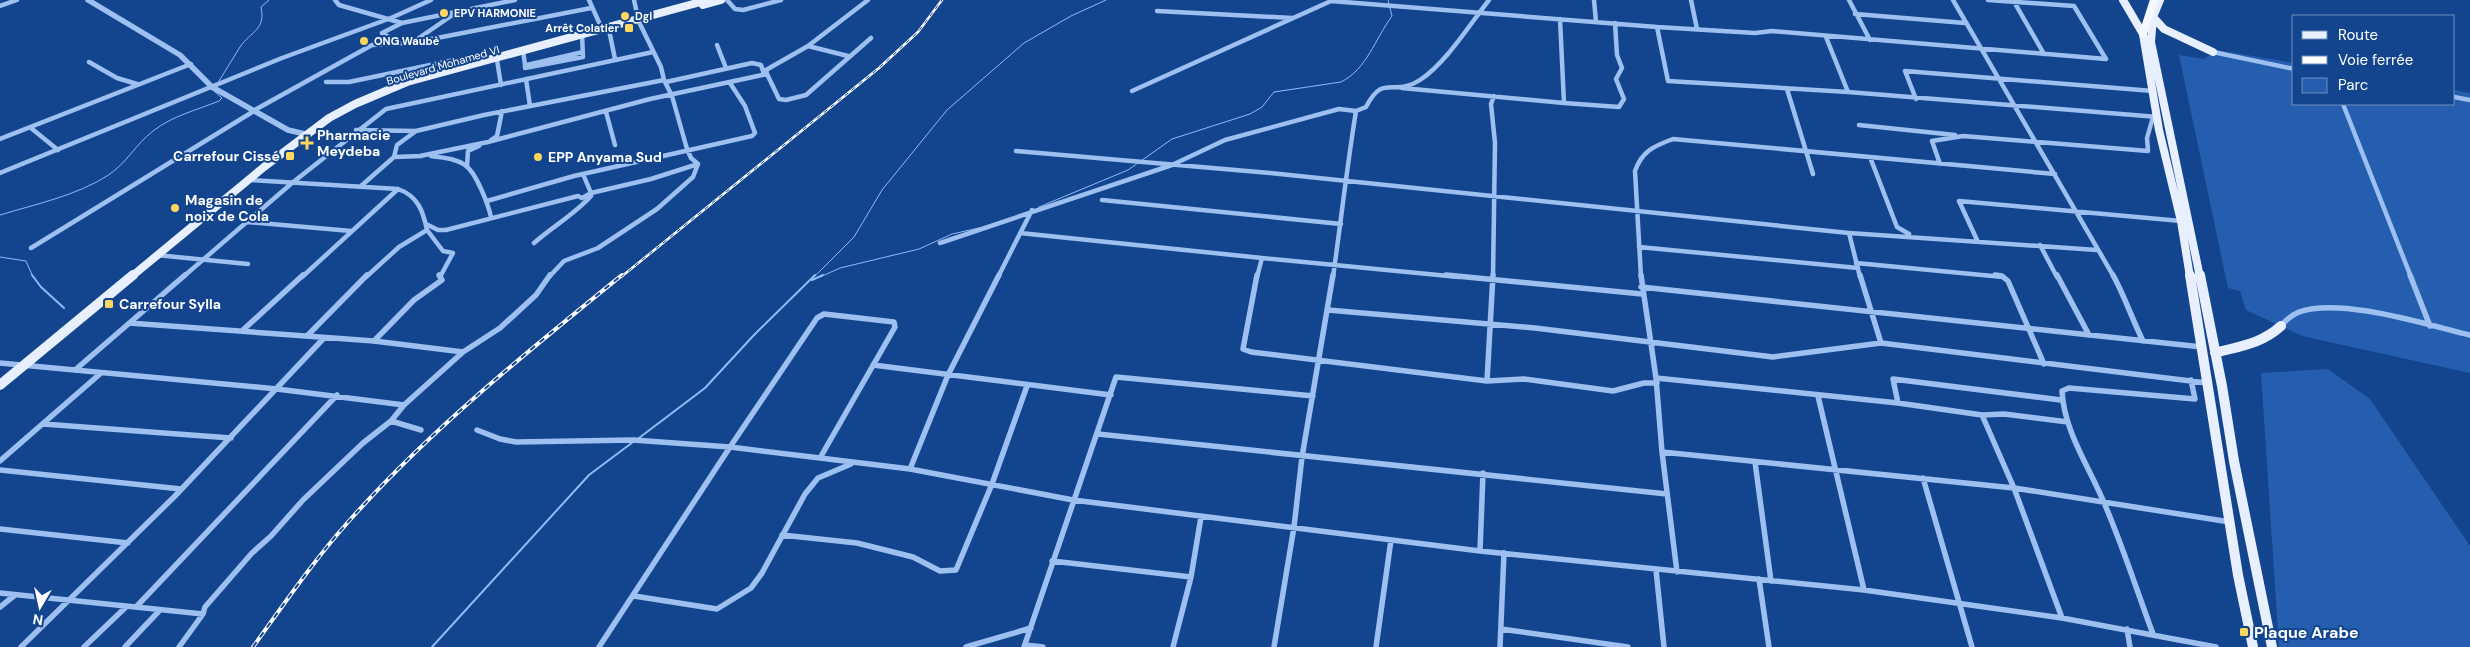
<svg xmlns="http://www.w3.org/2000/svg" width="2470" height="647" font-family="'DM Sans',sans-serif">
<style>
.green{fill:#255eae}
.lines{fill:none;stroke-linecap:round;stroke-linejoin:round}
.stream-far1{stroke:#90bbf4;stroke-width:1}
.stream{stroke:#90bbf4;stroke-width:2}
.minor-far1{stroke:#9ec0f1;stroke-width:4.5}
.minor{stroke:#9ec0f1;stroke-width:5.5}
.tertiary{stroke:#9ec0f1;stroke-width:5.5}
.primary-far1{stroke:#e8f0ff;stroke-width:8}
.primary{stroke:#e8f0ff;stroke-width:10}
.trunk{stroke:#f4f8ff;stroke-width:8}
.rail-far1-casing{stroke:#fff;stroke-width:2.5}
.rail-casing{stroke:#fff;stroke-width:4}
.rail-far1{stroke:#13458f;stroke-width:1;stroke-dasharray:4.5;stroke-linecap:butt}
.rail{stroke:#13458f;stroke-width:2;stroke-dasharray:6;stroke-linecap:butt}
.poi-dot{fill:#ffd75e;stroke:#13458f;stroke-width:2}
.labels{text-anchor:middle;stroke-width:4;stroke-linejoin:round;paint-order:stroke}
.far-poi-label{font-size:11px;font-weight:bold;fill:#fff;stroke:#13458f;text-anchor:start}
.far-street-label{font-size:11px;fill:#fff;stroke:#13458f}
.poi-label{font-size:14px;font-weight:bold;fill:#fff;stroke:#13458f;text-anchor:start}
.near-poi-label{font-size:16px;font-weight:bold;fill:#fff;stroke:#13458f;text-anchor:start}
</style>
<rect width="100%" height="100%" fill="#13458f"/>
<path class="green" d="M 2217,50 L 2294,63 L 2294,104 L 2454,104 L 2454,90 L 2470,93 L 2470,373 L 2302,336 L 2246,310 L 2240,291 L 2228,288 L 2179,55 L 2204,59 Z
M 2328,369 L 2370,399 L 2470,546 L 2470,647 L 2279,647 L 2261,373 Z"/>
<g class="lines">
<path class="stream-far1" d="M 219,81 C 226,70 233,58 240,47 C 251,31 266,30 261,7 L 269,0
M 1039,207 L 1128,170 L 1172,139 L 1250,114 L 1262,107 L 1274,92 L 1341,82 C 1367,69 1375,39 1392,16 L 1388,0
M 0,215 C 36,204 75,196 107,176 C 126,164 136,144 153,131 C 172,116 197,110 219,101 L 222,98 L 214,91
M 0,257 L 26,261 L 33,277
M 814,277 L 854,237 L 882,190 L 947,110 L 1024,43 L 1071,16 L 1106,0
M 820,277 L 840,268 L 919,249 L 952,234 L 979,228"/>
<path class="stream" d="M 32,275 L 41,287 L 64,308
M 812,280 L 823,275
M 639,438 L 705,388 L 754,335 L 815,275
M 432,647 L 589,475 L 633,442"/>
<path class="minor-far1" d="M 335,0 L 339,5 L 402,23 L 515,0
M 589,0 L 602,29
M 727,0 L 735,9 L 743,10 L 781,0
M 1594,0 L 1596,22
M 1691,0 L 1697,29
M 1849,0 L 1870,40
M 1953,0 L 2114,277
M 1988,0 L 2074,6 L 2106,59
M 2013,0 L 2044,54
M 0,6 L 17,0
M 1157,11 L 1292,18
M 1855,14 L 1965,23
M 1657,27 L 1668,81 L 1848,92 L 2158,117
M 609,30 L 615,59
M 1826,37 L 1848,92
M 416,40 L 454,14
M 397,42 L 382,33 L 402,23
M 717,45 L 726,68
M 808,46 L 848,56
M 523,50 L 525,65
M 2213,52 L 2294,69
M 497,60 L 501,85
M 89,62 L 117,78 L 137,84
M 525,65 L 525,68 L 583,57 L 582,34
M 527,65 L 583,52
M 767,74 L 779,99 L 786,100 L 806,95 L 871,38
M 526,79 L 530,106
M 326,82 L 349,82 L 454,60 L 460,63 L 460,67
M 666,82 L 752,63 L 761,65 L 764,74
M 1402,88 L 1564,103 L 1560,19
M 1787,89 L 1813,174
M 1132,91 L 1331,1 L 1657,27 L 1755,33 L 1772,31 L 2106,59
M 2454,97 L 2470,100
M 1916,99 L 1905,71 L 2153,91
M 1564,103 L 1619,107 L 1624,99 L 1616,79 L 1622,68 L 1617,55 L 1615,23
M 2343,104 L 2411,277
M 253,111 L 372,45 L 407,43 L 437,38 L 591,8
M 606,112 L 615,145
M 1859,125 L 1955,135
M 31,128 L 58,150
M 356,130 L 416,131 L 484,115 L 664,80
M 0,139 L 191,64
M 491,140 L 497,136 L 502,111
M 1016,151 L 1270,173 L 1849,233 L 2097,250
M 420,156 L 488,142 L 650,99 L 767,74 L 766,70 L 808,46 L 868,0
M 431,156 C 443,158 455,158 465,165 C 476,172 488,204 491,217
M 394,157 L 422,156
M 1870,157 L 1897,227 L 1909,234
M 1940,164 L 1932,141 L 1963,136 L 2148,151 L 2147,138 L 2153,117
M 467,166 L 468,151 L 479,146
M 0,173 L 282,58 L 391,18 L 431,0
M 583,174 L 591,193
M 250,180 L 398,189 C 418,196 423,211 427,230 L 399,247 L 366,277
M 361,186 L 394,157 L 397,145 L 416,131
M 1102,200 L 1341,224
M 487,201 L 574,176 L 752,136 L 755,133 L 745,106 L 730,83
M 247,222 L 351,231
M 426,224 L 438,230 L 446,230 L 578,196 L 582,198 L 591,193 L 651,179 L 698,164
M 427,230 L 443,251 L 453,253 L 440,277
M 1020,233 L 1262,258
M 1849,233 L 1860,277
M 1977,240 L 1959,201 L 2181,221
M 534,243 C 552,227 575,214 591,196
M 940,243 L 1172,165 L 1225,140 L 1339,109 L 1356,111 L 1366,107 C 1384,72 1393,98 1420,80 C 1446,63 1470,24 1489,0
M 2040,245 L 2057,277
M 1639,247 L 1858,268
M 31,248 L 254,111
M 156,255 L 248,264
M 1856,263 L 2003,277
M 183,277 L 292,183 L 386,109 L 653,52
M 302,277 L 398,189
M 549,277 L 564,261 L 598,248 L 657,209 L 693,177 L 698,164 L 691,158 L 687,149 L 672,96 L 664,80 L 661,67 L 639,22 L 634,0
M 998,277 L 1032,210
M 1257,277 L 1262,258 L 1459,277
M 1333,277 C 1341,221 1347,166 1356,111
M 1493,277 L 1495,143 L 1491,104 L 1494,96
M 1641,277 L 1635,171 C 1642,151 1654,146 1673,139 L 2055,174"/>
<path class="minor" d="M 1257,275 L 1243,349 L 1251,352 L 1487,381 L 1524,379 L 1613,391 L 1644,383 L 1657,383
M 1446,275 L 1642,294
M 1641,275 L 1656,378 L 1662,452 L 1677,572
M 1860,275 L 1881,343
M 1995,275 L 2002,276 L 2008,281 L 2044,364
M 2057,275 L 2089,335
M 2113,275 C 2125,297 2132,319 2143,341
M 2410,275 L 2430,326
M 1641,287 L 2202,347
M 1328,310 L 1535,328 L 1773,357 L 1881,343 L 2207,383
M 824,314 L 894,322 L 895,327 L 820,458 L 730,447 L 817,318 Z
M 129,323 L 374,341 L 463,352
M 2281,326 C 2286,320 2292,315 2299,312 C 2341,297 2427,325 2470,335
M 243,330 L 303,275
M 307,336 L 367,275
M 374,341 L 414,300 L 442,280 L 439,275
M 0,363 L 277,389 L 404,405
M 873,365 L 1111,395
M 75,370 L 185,275
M 1656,378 L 1898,403 L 1982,415 L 2004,414 L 2068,422
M 1487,381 L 1493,275
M 1818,396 L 1864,590
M 1898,403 L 1893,379 L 2061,400
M 1982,415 L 2014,488 L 2062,618
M 391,421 L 421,430
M 43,424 L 231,438
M 477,430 L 500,439 L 516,442 L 633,440 L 730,447 L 599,647
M 1098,434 L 1667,494
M 1662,452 L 2014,488 L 2230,522
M 820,458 L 910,469 L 1073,500 L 1480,551 L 1864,590 L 2062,618 L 2216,647
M 0,461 L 101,373
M 1755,462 L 1771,581
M 910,469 L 948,375 L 999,275
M 0,470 L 181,489
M 1923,478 L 1972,647
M 0,529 L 128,543
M 782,535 L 857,543 L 913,557 L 940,571 L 956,570 L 992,484 L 1027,386
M 1480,551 L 1483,473
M 1052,561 L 1191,577
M 1656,570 L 1664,647
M 1759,579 L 1769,647
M 0,593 L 203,614
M 634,596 L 717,609 L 751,588 L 762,573 L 805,494 L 818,478 L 851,464
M 137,606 L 337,395
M 0,607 L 15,595
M 1501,629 L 1628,647
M 2127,629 L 2130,647
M 2153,634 C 2137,591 2123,547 2105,505 C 2090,468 2064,432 2062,391 L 2069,388 L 2195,399 L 2191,380
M 1025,645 L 1043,647
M 21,647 L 175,496 L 323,339
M 84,647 L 126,607
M 125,647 L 160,610
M 179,647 L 203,614 L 205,607 L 252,553 L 271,536 L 303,500 L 363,443 L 391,421 L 404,405 L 463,352 L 500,328 L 536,295 L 550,275
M 966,647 L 1031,628
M 1024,647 L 1116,377 L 1313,396
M 1173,647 L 1191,577 L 1201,517
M 1274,647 L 1294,527 L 1302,457 L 1333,275
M 1376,647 L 1391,540
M 1500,647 L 1504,553"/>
<path class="tertiary" d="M 88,0 L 180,55 L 212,87 L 288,130 L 305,134"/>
<path class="primary-far1" d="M 2123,0 L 2143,34 L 2159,130 L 2181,221 L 2190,277
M 2160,0 L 2153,17 L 2151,42 L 2200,277
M 703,5 L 721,0
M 2153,17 L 2164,29 L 2213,52
M 131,277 L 264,167 L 329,118 L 355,104 L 407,82 L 708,0"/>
<path class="primary" d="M 2190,275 L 2238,575 L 2253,647
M 2200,275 L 2222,386 L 2234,461 L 2272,647
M 2215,353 C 2240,346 2261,344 2281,326
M 0,385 L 133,275"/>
<path class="trunk" d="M 2143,34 L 2154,0"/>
<defs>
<path id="rail-far1" d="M 621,277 L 879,68 L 918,32 L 942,0"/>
<path id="rail" d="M 253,647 C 284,604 314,560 349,521 C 431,429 527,352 622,275"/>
</defs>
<use href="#rail-far1" class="rail-far1-casing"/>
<use href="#rail" class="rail-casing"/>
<use href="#rail-far1" class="rail-far1"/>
<use href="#rail" class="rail"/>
</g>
<g class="poi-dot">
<circle cx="444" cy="13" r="5"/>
<circle cx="625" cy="16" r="5"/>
<rect x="624" y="23" width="10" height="10" rx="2.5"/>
<circle cx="364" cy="41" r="5"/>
<path d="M304.5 135.5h5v5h5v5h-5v5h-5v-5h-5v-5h5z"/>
<rect x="285" y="151" width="10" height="10" rx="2.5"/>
<circle cx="538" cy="157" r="5"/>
<circle cx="175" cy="208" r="5"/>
<rect x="104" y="299" width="10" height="10" rx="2.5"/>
<rect x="2239" y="627" width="10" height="10" rx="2.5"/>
</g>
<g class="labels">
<g class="far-poi-label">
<text x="454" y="17">EPV HARMONIE</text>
<text x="635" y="20">Dgi</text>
<text x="619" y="32" text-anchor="end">Arrêt Colatier</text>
<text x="374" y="45">ONG Waubè</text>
</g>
<g class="far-street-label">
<text transform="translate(443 65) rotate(-16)" y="4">Boulevard Mohamed VI</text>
</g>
<g class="poi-label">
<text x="317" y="140">Pharmacie<tspan x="317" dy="16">Meydeba</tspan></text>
<text x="280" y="161" text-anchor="end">Carrefour Cissé</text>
<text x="548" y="162">EPP Anyama Sud</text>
<text x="185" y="205">Magasin de<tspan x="185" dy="16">noix de Cola</tspan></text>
<text x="119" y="309">Carrefour Sylla</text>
</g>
<g class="near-poi-label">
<text x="2254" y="638">Plaque Arabe</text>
</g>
</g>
<rect x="2292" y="15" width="162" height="90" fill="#13458f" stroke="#718fbc"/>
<rect x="2302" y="31" width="25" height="8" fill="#e8f0ff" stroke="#718fbc"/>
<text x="2338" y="40" font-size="15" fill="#ffffff">Route</text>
<rect x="2302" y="56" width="25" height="8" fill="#ffffff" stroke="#718fbc"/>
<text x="2338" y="65" font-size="15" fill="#ffffff">Voie ferrée</text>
<rect x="2302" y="78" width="25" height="15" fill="#255eae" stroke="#718fbc"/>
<text x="2338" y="90" font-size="15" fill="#ffffff">Parc</text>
<g transform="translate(40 607) rotate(189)" stroke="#13458f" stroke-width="4" paint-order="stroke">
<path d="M0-4L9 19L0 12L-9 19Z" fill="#ffffff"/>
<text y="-8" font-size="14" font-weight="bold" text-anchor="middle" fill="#ffffff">N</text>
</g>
</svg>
